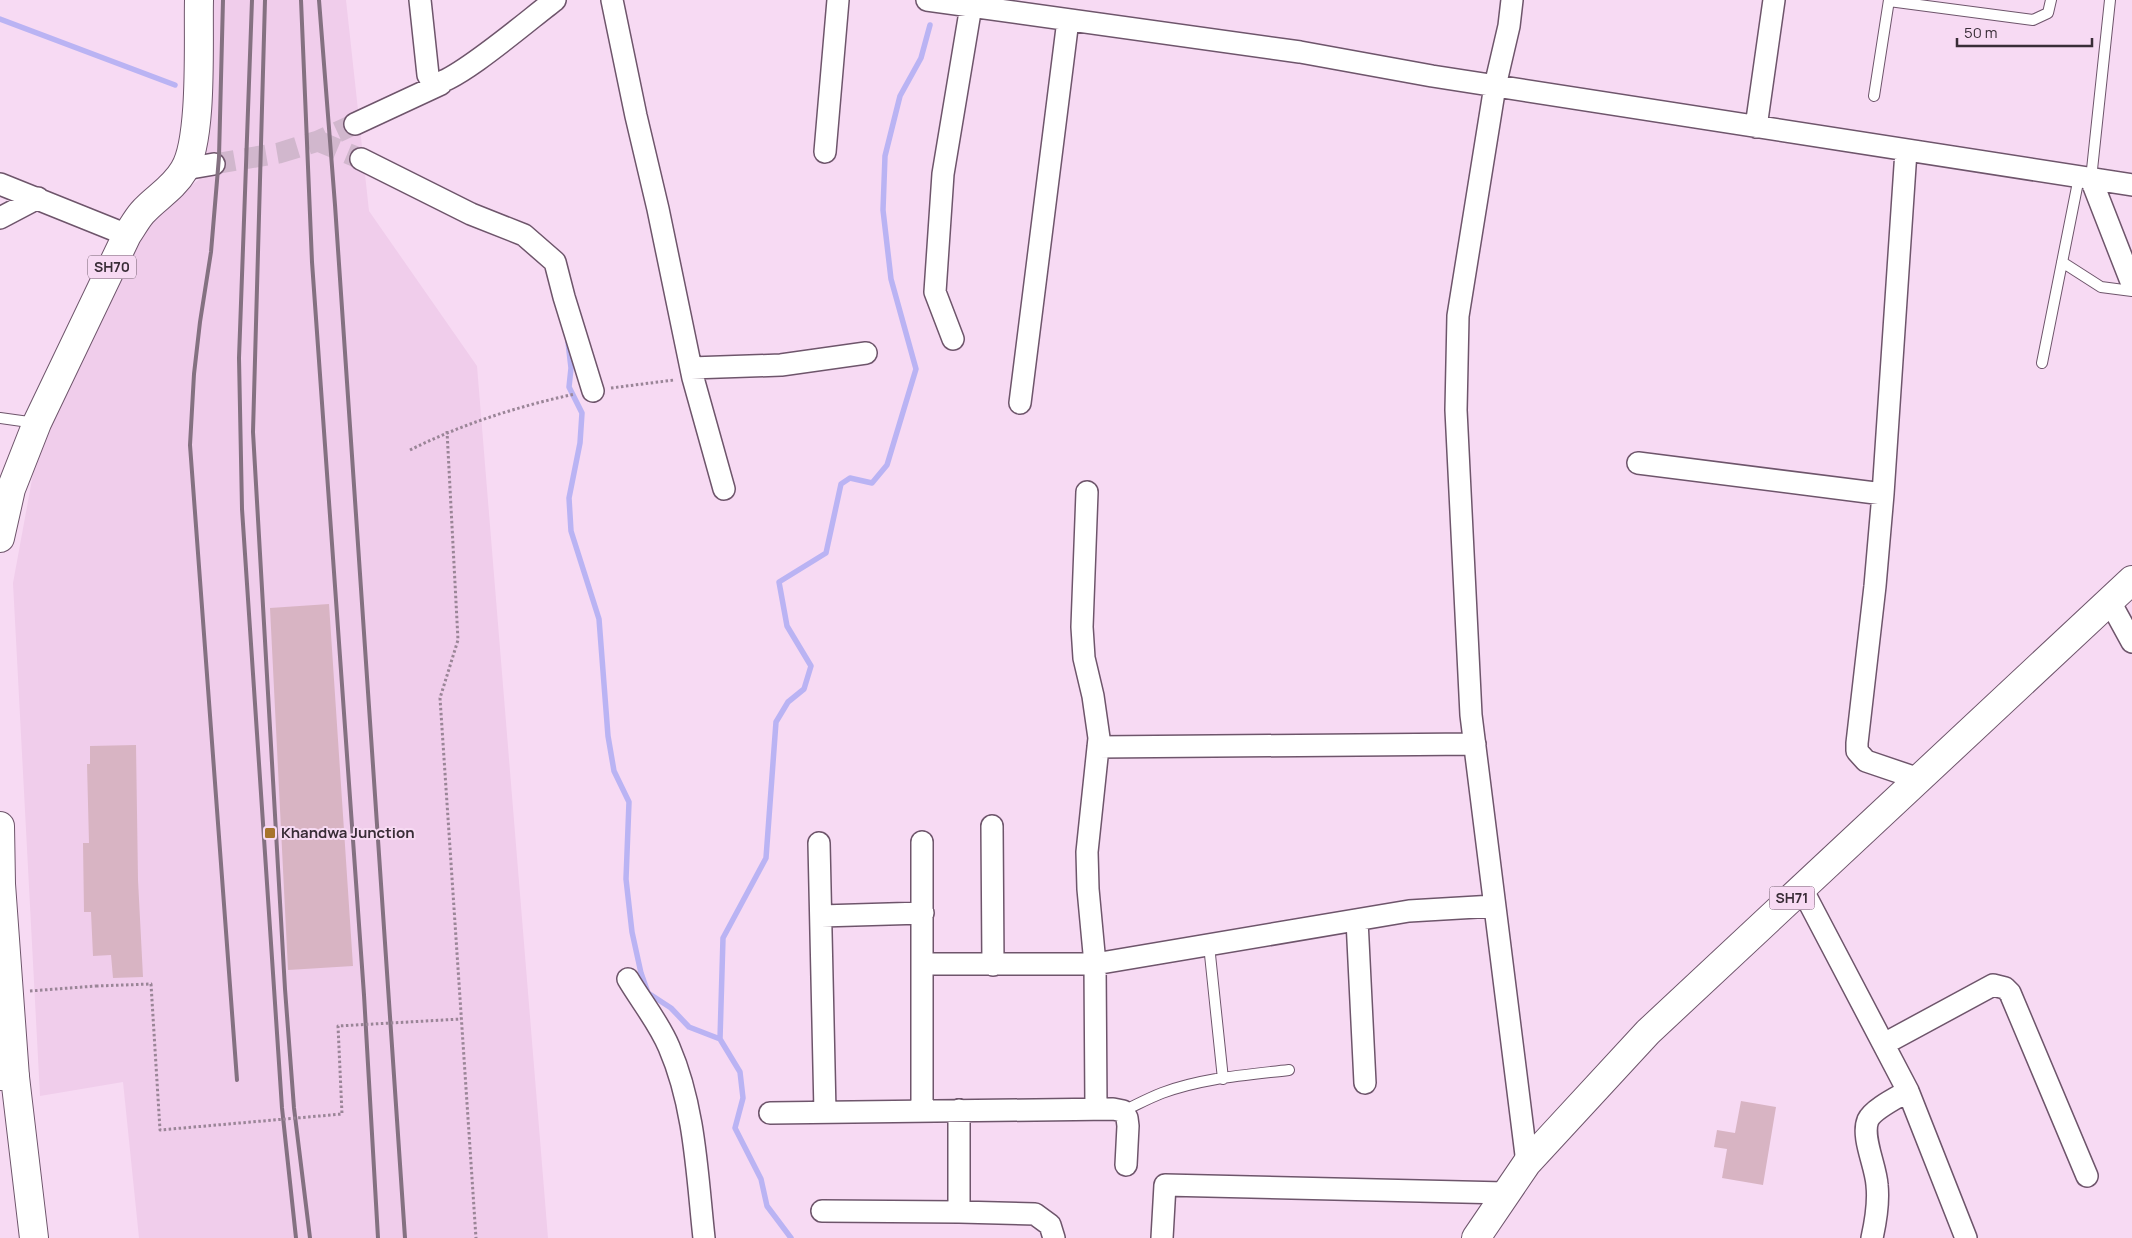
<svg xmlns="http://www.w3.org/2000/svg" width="2132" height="1238" font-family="Manrope,sans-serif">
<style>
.built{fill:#f0cdeb}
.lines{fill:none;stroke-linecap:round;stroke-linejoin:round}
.stream{stroke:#bab3f3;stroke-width:5.5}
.building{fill:#d8b4c3}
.minor-tunnel{stroke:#d1b7cd;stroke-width:21;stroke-dasharray:21 11;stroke-linecap:butt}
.service-casing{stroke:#6e556b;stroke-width:12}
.minor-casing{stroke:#6e556b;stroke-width:24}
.primary-casing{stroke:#6e556b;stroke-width:30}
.trunk-casing{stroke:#6e556b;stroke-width:30}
.path{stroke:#9a8597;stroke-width:3;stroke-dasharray:2.5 2.5;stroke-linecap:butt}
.service{stroke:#fff;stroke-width:10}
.minor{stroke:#fff;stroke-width:21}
.primary{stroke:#fff;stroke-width:28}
.trunk{stroke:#fff;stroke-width:28}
.rail{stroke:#847181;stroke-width:4}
.path-bridge{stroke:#9a8597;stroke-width:3;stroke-dasharray:2.5 2.5;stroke-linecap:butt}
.poi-dot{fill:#a7742c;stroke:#f7daf3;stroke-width:2}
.labels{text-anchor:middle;stroke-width:4;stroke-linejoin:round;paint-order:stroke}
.shield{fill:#f7daf3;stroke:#72616f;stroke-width:1}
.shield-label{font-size:14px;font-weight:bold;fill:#392d37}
.poi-label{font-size:15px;font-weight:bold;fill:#392d37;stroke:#f7daf3;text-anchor:start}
</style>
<rect width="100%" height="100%" fill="#f7daf3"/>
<path class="built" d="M 209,0 L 346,0 L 369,211 L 477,366 L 548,1238 L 139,1238 L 123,1082 L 40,1096 L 13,583 L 35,463 L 83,350 L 149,217 L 200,179 Z"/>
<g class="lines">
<path class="stream" d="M 0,19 L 175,85
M 568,342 L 571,368 L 569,387 L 582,413 L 580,443 L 569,498 L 571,531 L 599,619 L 608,736 L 614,771 L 629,802 L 626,879 L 632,932 L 641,973 L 648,993 L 671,1008 L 689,1027 L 720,1039
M 791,1238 L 767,1206 L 761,1179 L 735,1128 L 743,1098 L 740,1072 L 720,1039 L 723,938 L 766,858 L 776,722 L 788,702 L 804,689 L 811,666 L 787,626 L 779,582 L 826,553 L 841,484 L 850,478 L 872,483 L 887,465 L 916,369 L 891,279 L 883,210 L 885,156 L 900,96 L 921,58 L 930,25"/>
</g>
<path class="building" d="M 329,604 L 353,966 L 288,970 L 270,608 Z
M 136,745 L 138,880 L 143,977 L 113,978 L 111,955 L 93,956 L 91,912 L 84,912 L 83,843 L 89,843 L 87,764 L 90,764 L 90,746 Z
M 1741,1101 L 1776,1107 L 1763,1185 L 1722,1178 L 1727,1149 L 1714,1147 L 1717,1130 L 1735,1133 Z"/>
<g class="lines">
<path class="minor-tunnel" d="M 318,141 L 361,159
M 214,164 L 279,153 L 318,141 L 355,124"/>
<defs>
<path id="service" d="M 1889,1 L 2033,20 L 2048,13 L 2051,0
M 1874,96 L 1889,0
M 2091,179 L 2110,0
M 2062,262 L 2101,287 L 2132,291
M 2042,363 L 2079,177
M 0,418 L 36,423
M 1209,945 L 1223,1079
M 1123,1111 C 1136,1105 1149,1098 1162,1093 C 1202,1078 1246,1075 1289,1070"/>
<path id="minor" d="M 420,0 L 428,75 L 433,84 C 456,83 532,17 555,0
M 612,0 L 636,116 L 658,209 L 693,378 L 724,489
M 927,0 L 1300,52 L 1432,76 L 2132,185
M 1512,0 L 1509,26 L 1495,86 L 1458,316 L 1456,410 L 1471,715 L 1527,1163
M 355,124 L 441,84
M 1756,127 L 1774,0
M 1906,151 L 1883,494 L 1875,586 L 1857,743 L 1857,751 L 1866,761 L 1919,779
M 825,152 L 838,0
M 361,159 L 471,214 L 524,235 L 555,262 L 564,297 L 593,391
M 185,169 L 214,164
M 2091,179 L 2132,284
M 0,184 L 127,235
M 0,218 L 38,198
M 953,339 L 935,292 L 943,174 L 971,6
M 691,368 L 781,365 L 866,353
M 1020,403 L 1068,20
M 1638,463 L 1883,494
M 1087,492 L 1082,627 L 1084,658 L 1093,696 L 1099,738 L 1087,852 L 1088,889 L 1095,964 L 1096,1107
M 2109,600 L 2132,642
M 1098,747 L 1475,744
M 992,826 L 993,965
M 819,843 L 825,1112
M 1802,889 L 1908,1091 L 1966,1238
M 821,916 L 923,913
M 1357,920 L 1365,1083
M 923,964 L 1095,964 L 1409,911 L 1494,906
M 628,979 C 641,1001 659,1023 669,1047 C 695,1107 697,1174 704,1238
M 1884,1044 L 1993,985 L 2005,988 L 2010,993 L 2087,1176
M 922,1110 L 922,842
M 959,1110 L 959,1212
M 770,1113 L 1113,1109 L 1123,1111 L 1127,1118 L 1128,1126 L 1126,1165
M 822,1211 L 959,1212 L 1035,1214 L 1050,1225 L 1054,1238
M 1162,1238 L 1165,1185 L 1505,1193
M 1872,1238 C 1876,1220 1879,1203 1877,1185 C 1876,1166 1861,1137 1868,1120 C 1873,1109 1898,1097 1908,1091"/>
<path id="primary" d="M 0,538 L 11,489 L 37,423 L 127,235 C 132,228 136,220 142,213 C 155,198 173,189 184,170 C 203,140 198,39 199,0
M 0,826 L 1,884 L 15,1077"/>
<path id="trunk" d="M 0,1076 L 15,1077 L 34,1238
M 1476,1238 L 1527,1163 L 1648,1032 L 2132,580"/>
</defs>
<use href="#service" class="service-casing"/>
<use href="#minor" class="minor-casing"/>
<use href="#primary" class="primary-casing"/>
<use href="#trunk" class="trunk-casing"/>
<path class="path" d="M 611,388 L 674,380
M 447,431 L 458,640 L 440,698 L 476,1238
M 410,450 C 462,424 519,406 575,394
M 30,991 L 96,986"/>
<use href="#service" class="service"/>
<use href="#minor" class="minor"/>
<use href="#primary" class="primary"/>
<use href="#trunk" class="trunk"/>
<path class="rail" d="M 223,0 L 219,157 L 211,252 L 200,322 L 194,374 L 190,445 L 237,1080
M 252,0 L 239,358 L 242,509 L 282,1108 L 296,1238
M 265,0 L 253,432 L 285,989 L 294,1108 L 310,1238
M 301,0 L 312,262 L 364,995 L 378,1238
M 319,0 L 335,205 L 405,1238"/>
<path class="path-bridge" d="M 96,986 L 151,984 L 160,1130 L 342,1114 L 338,1026 L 461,1019"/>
</g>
<rect class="poi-dot" x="264" y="827" width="12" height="12" rx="2.5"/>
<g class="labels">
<g class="shield">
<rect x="88" y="255.5" width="48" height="23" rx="4"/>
<rect x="1769.5" y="886.5" width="45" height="23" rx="4"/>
</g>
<g class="shield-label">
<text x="112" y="272">SH70</text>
<text x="1792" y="903">SH71</text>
</g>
<g class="poi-label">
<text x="281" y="838">Khandwa Junction</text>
</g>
</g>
<path d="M1957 38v8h135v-8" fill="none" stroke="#392d37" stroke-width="2.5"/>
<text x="1964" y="38" font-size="15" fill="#392d37" stroke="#f7daf3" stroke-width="4" paint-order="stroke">50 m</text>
</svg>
